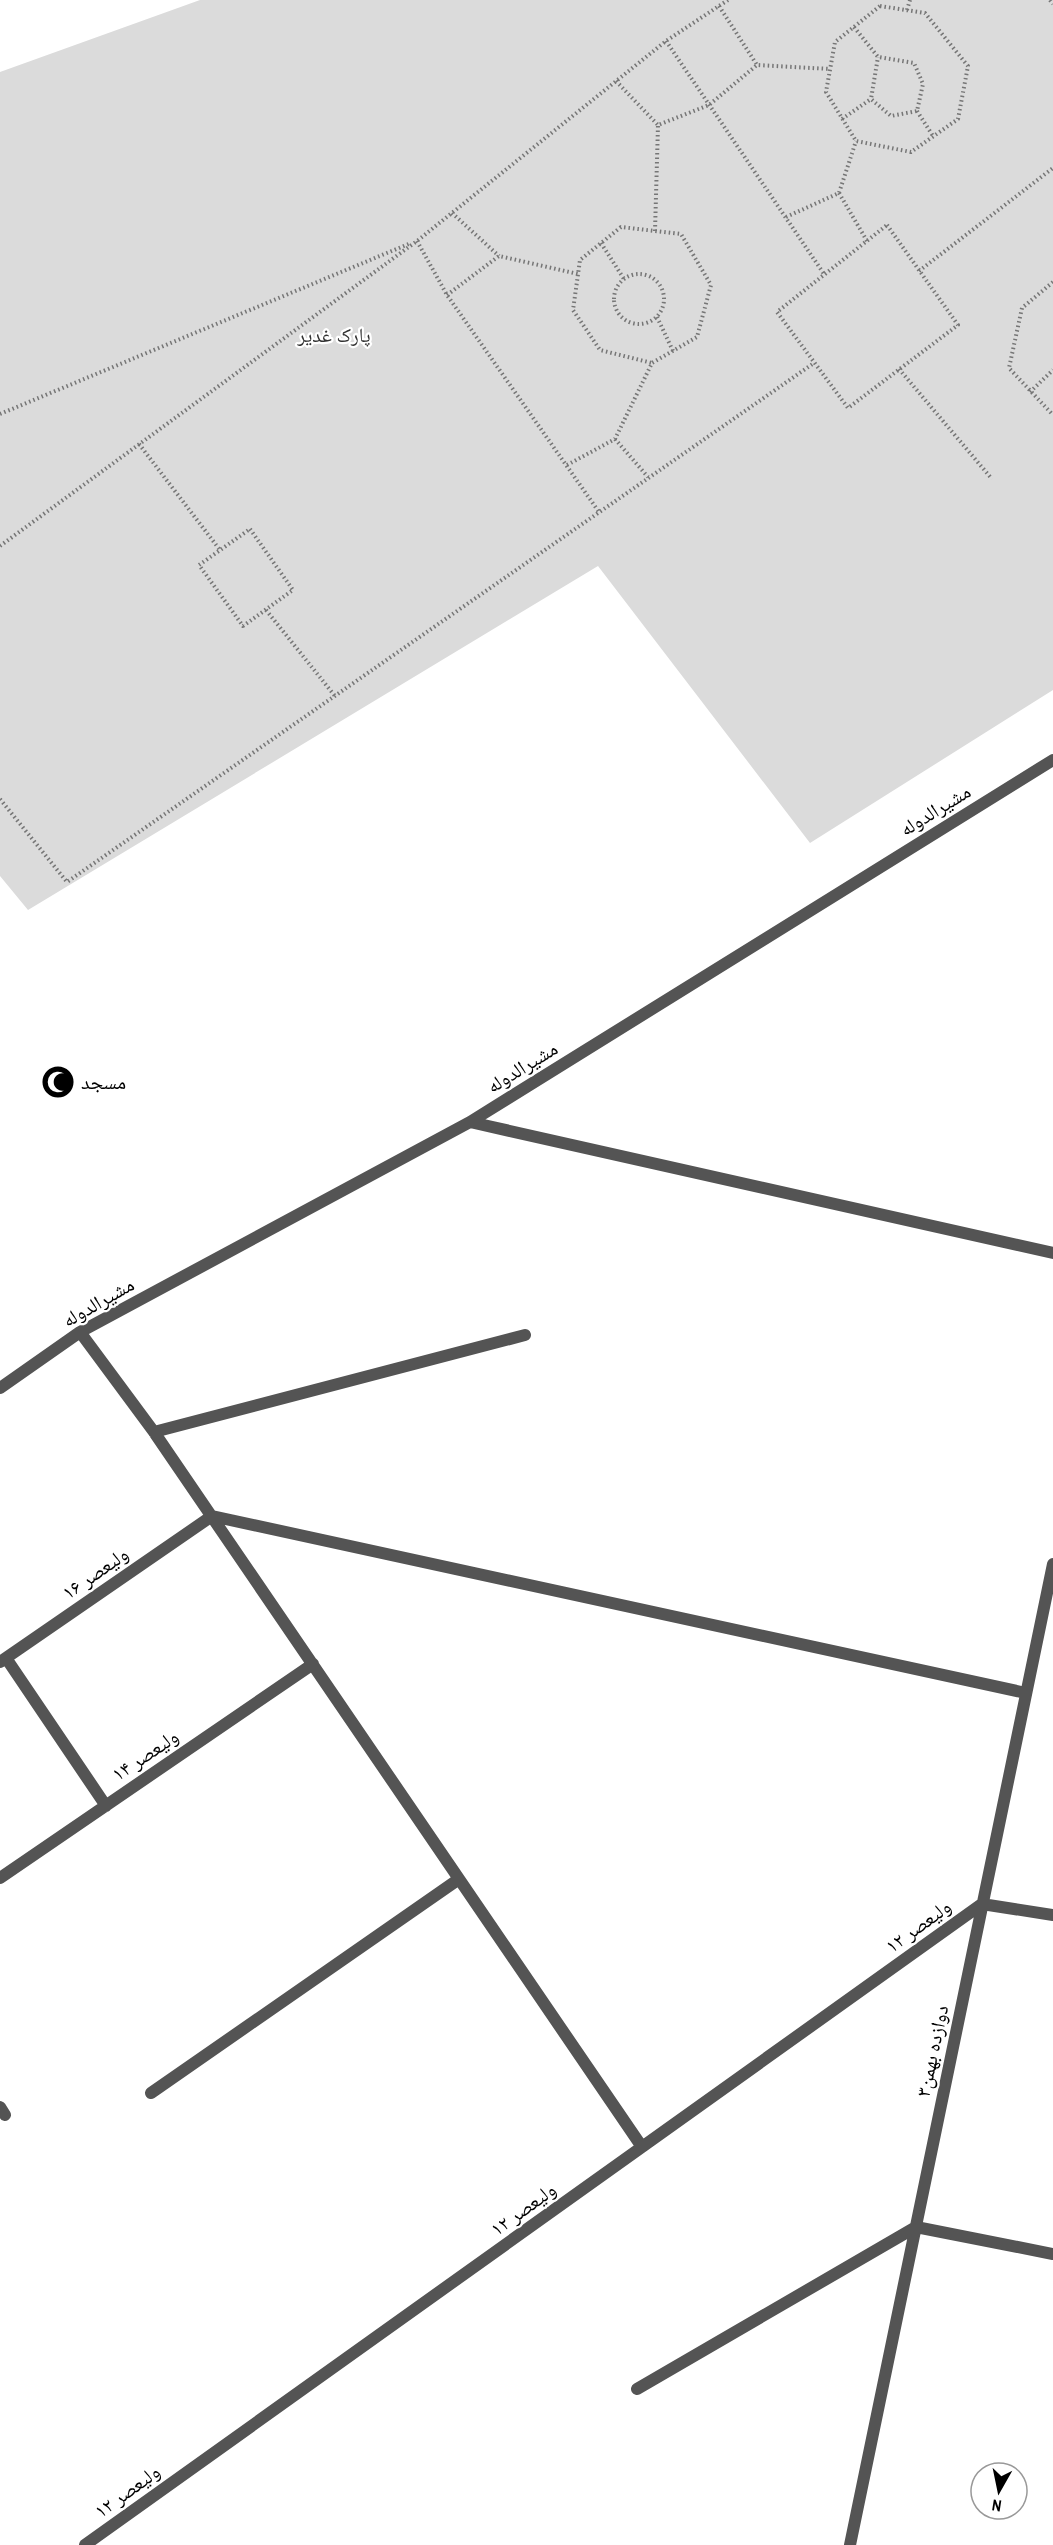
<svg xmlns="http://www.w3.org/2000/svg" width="1053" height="2545" font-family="'Archivo Narrow','Noto Naskh Arabic',sans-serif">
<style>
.green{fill:#dbdbdb}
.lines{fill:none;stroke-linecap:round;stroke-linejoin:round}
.path{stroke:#767676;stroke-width:4;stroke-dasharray:1.5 3;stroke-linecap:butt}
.street{stroke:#545454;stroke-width:12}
.labels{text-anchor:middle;stroke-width:4.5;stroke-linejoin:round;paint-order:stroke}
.park-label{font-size:20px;fill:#323232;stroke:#fff}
.street-label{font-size:20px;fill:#000;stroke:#fff}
.poi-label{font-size:20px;fill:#000;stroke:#fff;text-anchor:start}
</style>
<rect width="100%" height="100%" fill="#fff"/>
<path class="green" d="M 200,0 L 1053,0 L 1053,690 L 810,843 L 598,566 L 28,910 L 0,876 L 0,72 Z"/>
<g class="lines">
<path class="path" d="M 1050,0 L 1053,4
M 719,6 L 757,65
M 880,6 L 925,13 L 968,66 L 958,119 L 911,152 L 856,141 L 826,92 L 835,42 Z
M 907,10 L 910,0
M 854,27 L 878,57 L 914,63 L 923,84 L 917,111 L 891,116 L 871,99 L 878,57
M 666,41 L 824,274
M 616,81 L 658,125
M 917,111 L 933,136
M 842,119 L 871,99
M 839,193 L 867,241
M 452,213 L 499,256
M 786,217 L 839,193 L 856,141
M 887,225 L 958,325 L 848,408 L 777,312 Z
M 655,231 L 658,125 L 709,105 L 757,65 L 830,69
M 417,241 L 447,295 L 599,512
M 601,243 L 624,279
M 919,271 L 1053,168
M614 299a25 25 0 1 1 50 0a25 25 0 1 1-50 0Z
M 1053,282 L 1022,308 L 1009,368 L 1053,415
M 447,295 L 499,256 L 578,274
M 657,317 L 673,351
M 899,369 L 992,479
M 1030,392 L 1053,370
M 0,414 L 411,243
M 615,439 L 648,477
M 139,444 L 220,550
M 567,465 L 615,439 L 652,363 L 697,337 L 711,285 L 681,234 L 621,227 L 580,260 L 573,310 L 600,350 L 652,363
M 250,529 L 293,590 L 243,626 L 199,565 Z
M 0,546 L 417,241 L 666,41 L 728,0
M 266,610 L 335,696
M 0,799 L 67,882 L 814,363"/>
<path class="street" d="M 470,1122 L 1053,1253
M 80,1332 L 154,1432 L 642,2147
M 0,1388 L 80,1332 L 470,1122 L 1053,760
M 154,1432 L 525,1335
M 6,1658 L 106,1806
M 0,1662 L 212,1516 L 1026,1693
M 0,1878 L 313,1664
M 151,2093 L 459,1879
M 0,2107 L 5,2115
M 637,2389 L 916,2227 L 1053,2254
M 85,2545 L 982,1904 L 1053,1915
M 850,2545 L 1053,1564"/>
</g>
<defs>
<symbol id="mosque-disc" viewBox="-11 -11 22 22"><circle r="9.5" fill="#000" stroke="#fff"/><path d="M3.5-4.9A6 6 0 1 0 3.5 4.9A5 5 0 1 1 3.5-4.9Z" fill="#fff"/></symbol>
</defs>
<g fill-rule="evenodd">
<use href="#mosque-disc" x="39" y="1063" width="38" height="38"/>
</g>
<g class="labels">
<g class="park-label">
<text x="334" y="342">پارک غدیر</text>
</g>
<g class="street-label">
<text transform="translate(935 810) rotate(-32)" y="7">مشیرالدوله</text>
<text transform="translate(522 1067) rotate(-32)" y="7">مشیرالدوله</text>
<text transform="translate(98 1302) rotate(-30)" y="7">مشیرالدوله</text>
<text transform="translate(95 1573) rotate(-35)" y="7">ولیعصر ۱۶</text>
<text transform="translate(145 1755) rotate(-34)" y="7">ولیعصر ۱۴</text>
<text transform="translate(918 1926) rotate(-36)" y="7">ولیعصر ۱۲</text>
<text transform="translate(932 2051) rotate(-78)" y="7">دوازده بهمن۳</text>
<text transform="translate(523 2209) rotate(-36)" y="7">ولیعصر ۱۲</text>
<text transform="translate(127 2491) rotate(-36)" y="7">ولیعصر ۱۲</text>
</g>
<g class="poi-label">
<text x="81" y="1089">مسجد</text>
</g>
</g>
<g transform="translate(999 2491) rotate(189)"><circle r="28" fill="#ffffff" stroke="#999999" stroke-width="1.5"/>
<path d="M0-4.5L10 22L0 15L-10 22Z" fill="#000000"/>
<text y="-9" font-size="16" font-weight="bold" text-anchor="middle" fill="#000000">N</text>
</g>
</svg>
